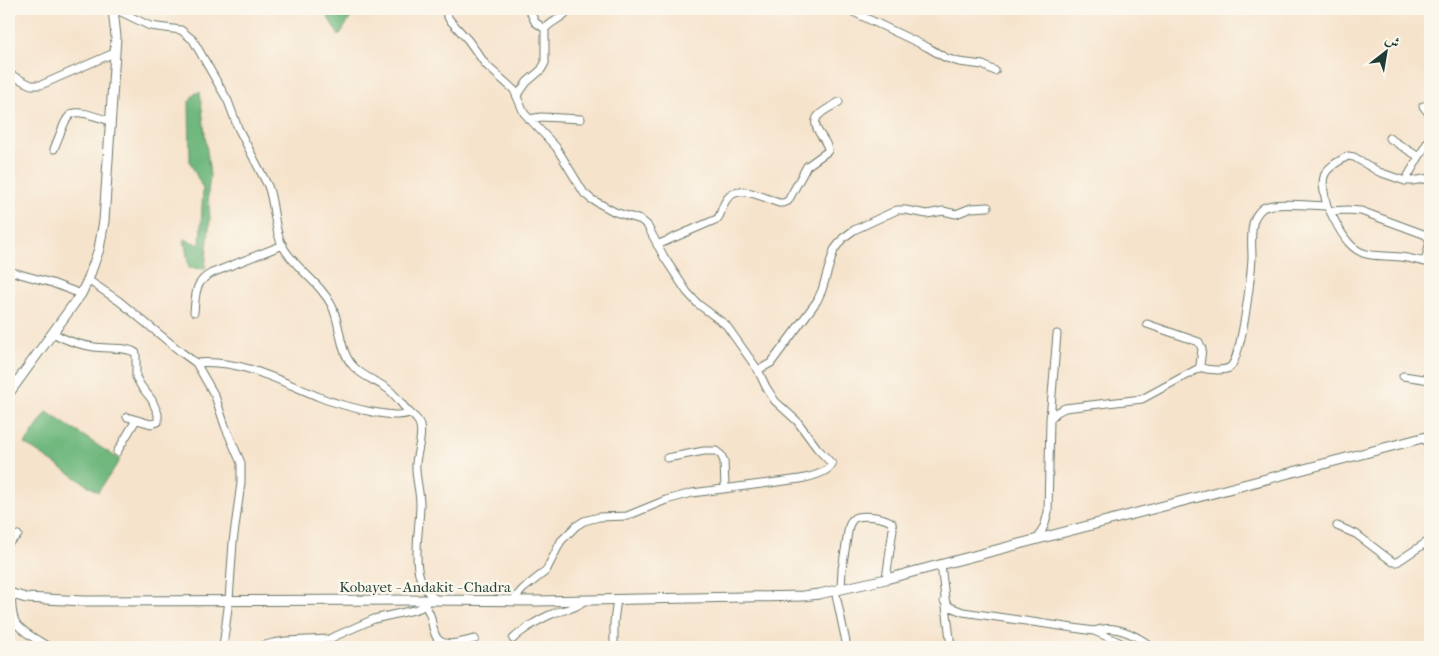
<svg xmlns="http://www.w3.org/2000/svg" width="1439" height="656" font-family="'IM FELL French Canon',Amiri,serif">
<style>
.forest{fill:#70b87e;stroke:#487a59}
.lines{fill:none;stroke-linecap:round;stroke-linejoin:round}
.minor-casing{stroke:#6a7769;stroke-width:9}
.major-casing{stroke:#6a7769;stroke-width:11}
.minor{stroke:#fff;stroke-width:7}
.major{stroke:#fff;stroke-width:9}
.labels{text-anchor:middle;stroke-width:5;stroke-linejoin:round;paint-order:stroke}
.street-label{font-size:15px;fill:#1f3d34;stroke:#fbf7ec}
</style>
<rect width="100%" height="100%" fill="#fbf7ec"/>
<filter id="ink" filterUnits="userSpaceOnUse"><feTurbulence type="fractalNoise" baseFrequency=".02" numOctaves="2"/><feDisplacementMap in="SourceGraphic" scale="10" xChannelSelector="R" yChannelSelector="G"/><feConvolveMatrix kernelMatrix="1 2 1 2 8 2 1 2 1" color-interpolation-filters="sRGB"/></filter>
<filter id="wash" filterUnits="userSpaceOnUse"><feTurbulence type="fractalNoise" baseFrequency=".0096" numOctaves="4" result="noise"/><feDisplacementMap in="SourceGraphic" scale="20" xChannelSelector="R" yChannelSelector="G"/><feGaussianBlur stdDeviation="1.12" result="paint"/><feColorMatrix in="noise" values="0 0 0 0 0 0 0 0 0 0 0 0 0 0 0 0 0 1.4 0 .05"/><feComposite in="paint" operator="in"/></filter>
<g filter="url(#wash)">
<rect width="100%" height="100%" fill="#f6e3cc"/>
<path class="forest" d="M 323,9 L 356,9 L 339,36 Z
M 200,92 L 210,176 L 208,193 L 210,219 L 205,269 L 189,268 L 184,239 L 200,245 L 203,189 L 190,162 L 189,102 L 194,94 Z
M 47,412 L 120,460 L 98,492 L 25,444 Z"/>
</g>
<g filter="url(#ink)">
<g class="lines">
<defs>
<path id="minor" d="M 115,9 L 150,26 L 181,30 L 193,40 L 228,101 L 238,128 L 268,186 C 275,204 273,226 282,245 C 294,268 320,282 332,306 C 341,325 339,351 353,366 C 362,376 374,380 385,387 C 395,393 400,403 408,411 C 413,416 419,419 420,426 C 423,437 417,451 416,463 C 415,477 420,490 420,504 C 420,535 406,580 437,600
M 444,9 L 449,19 L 468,40 L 486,65 L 514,90 L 524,113 L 556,147 L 584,193 L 591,199 L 615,212 L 641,220 L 647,225 L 664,257 L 687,292 L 698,304 L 726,325 L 758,370 L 766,387 L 775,401 L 797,421 L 817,448 L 832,464 C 828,473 810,477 800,479 L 692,493 L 666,500 L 627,516 L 599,517 L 584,521 L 576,526 L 561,541 L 546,571 L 523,589 L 512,601
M 529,9 L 535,22 L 545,29
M 847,9 L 927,47 L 946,58 L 959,62 L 983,65 L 995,71
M 9,74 L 31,85 L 41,85 L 114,53
M 517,96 L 527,82 L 541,70 L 545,63 L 545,29 C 552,20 563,19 569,9
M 1423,106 L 1430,115
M 529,119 L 541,117 L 581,119
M 1389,138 L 1419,157
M 54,149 C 71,107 66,107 110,121
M 1405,181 L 1430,138
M 1327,206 C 1320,176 1320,171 1348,156 L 1354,157 L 1379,172 L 1405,181 L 1412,181 L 1430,178
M 1330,211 L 1347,210 L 1361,211 L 1426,235 L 1430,241 L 1425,262
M 657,245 L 717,219 C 722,214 721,208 725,202 C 736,181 764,198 779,203 L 783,203 L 788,201 L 807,166 L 828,151 C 828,145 825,142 822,137 C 806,116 823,112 839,102
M 9,271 L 52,283 L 81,294
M 88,280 L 119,301 L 181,352 L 196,363 L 215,396 L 225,426 L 241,463 L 241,483 L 233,542 L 229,600 L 223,647
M 194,312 C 196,294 194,282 212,273 L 283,245
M 1147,324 L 1199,342 L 1202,349 L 1200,365 L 1202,368 C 1209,370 1222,371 1229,368 C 1242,361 1251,274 1252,258 C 1252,245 1250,232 1254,220 C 1256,215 1259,211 1263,208 C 1273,201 1313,206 1327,206 C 1334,218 1339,232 1349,243 C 1364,260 1380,254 1400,257 C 1410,258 1420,261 1430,263
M 53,333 C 65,340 80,345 94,347 C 106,349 126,346 136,353 L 136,377 L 141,386 L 152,400 L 158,414 L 158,422 L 151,424 L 127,417
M 196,363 C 240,359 278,380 317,396 C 335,404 354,408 372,412 C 385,414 398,417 410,413
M 758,370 L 771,363 L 817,301 L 822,290 L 834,250 L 843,238 L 854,230 L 897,210 L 905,210 L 927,214 L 943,211 L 956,214 L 971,208 L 988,207
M 1403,376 L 1430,380
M 1050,419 L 1057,334
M 1423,438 L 1430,445
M 117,452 L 136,420
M 667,458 L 704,451 L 716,451 L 721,455 L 724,461 L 725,488
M 1337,526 L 1356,534 L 1393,562 L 1397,562 L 1430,540
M 1038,539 L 1045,524 L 1048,512 L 1050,419 L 1057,412 L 1065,408 L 1142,399 L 1201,367
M 9,542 L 18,535
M 941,565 L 951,647
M 841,589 L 842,569 L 849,526 C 851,522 852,518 857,517 C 866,515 885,517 892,523 L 893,529 L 886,579
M 835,590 L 847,647
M 11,594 C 12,603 11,615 16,623 C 22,632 39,641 49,647
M 944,601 L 950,607 L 963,612 L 1094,631 C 1115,623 1136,635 1152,647
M 424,605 C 429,610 431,616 432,623 C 433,628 434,634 437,638 C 444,649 465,641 475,639
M 1094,631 L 1119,642 L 1126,647
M 513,639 C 522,630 540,619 552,614 C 563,609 576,610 584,600
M 257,647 L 273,643 L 286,641 L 329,639 L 374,619 L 414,610 L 420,608 L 429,600
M 614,647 L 614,622 L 617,599"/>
<path id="major" d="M 9,393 L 81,294 L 88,280 L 99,249 L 104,221 L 116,37 L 113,9
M 9,593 L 26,598 L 83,601 L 429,600 L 537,601 L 803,596 L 819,594 L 886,579 L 1430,436"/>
</defs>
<use href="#minor" class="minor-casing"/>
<use href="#major" class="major-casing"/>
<use href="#minor" class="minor"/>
<use href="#major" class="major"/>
</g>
</g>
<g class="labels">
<g class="street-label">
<text x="425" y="592">Kobayet - Andakit - Chadra</text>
</g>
</g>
<rect width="1439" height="656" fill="none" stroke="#fbf7ec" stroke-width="30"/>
<g transform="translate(1386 52) rotate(31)" stroke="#fbf7ec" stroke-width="4" paint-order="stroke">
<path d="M0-4L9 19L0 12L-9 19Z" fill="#1f3d34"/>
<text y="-8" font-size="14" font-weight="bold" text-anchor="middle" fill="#1f3d34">ش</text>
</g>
</svg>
